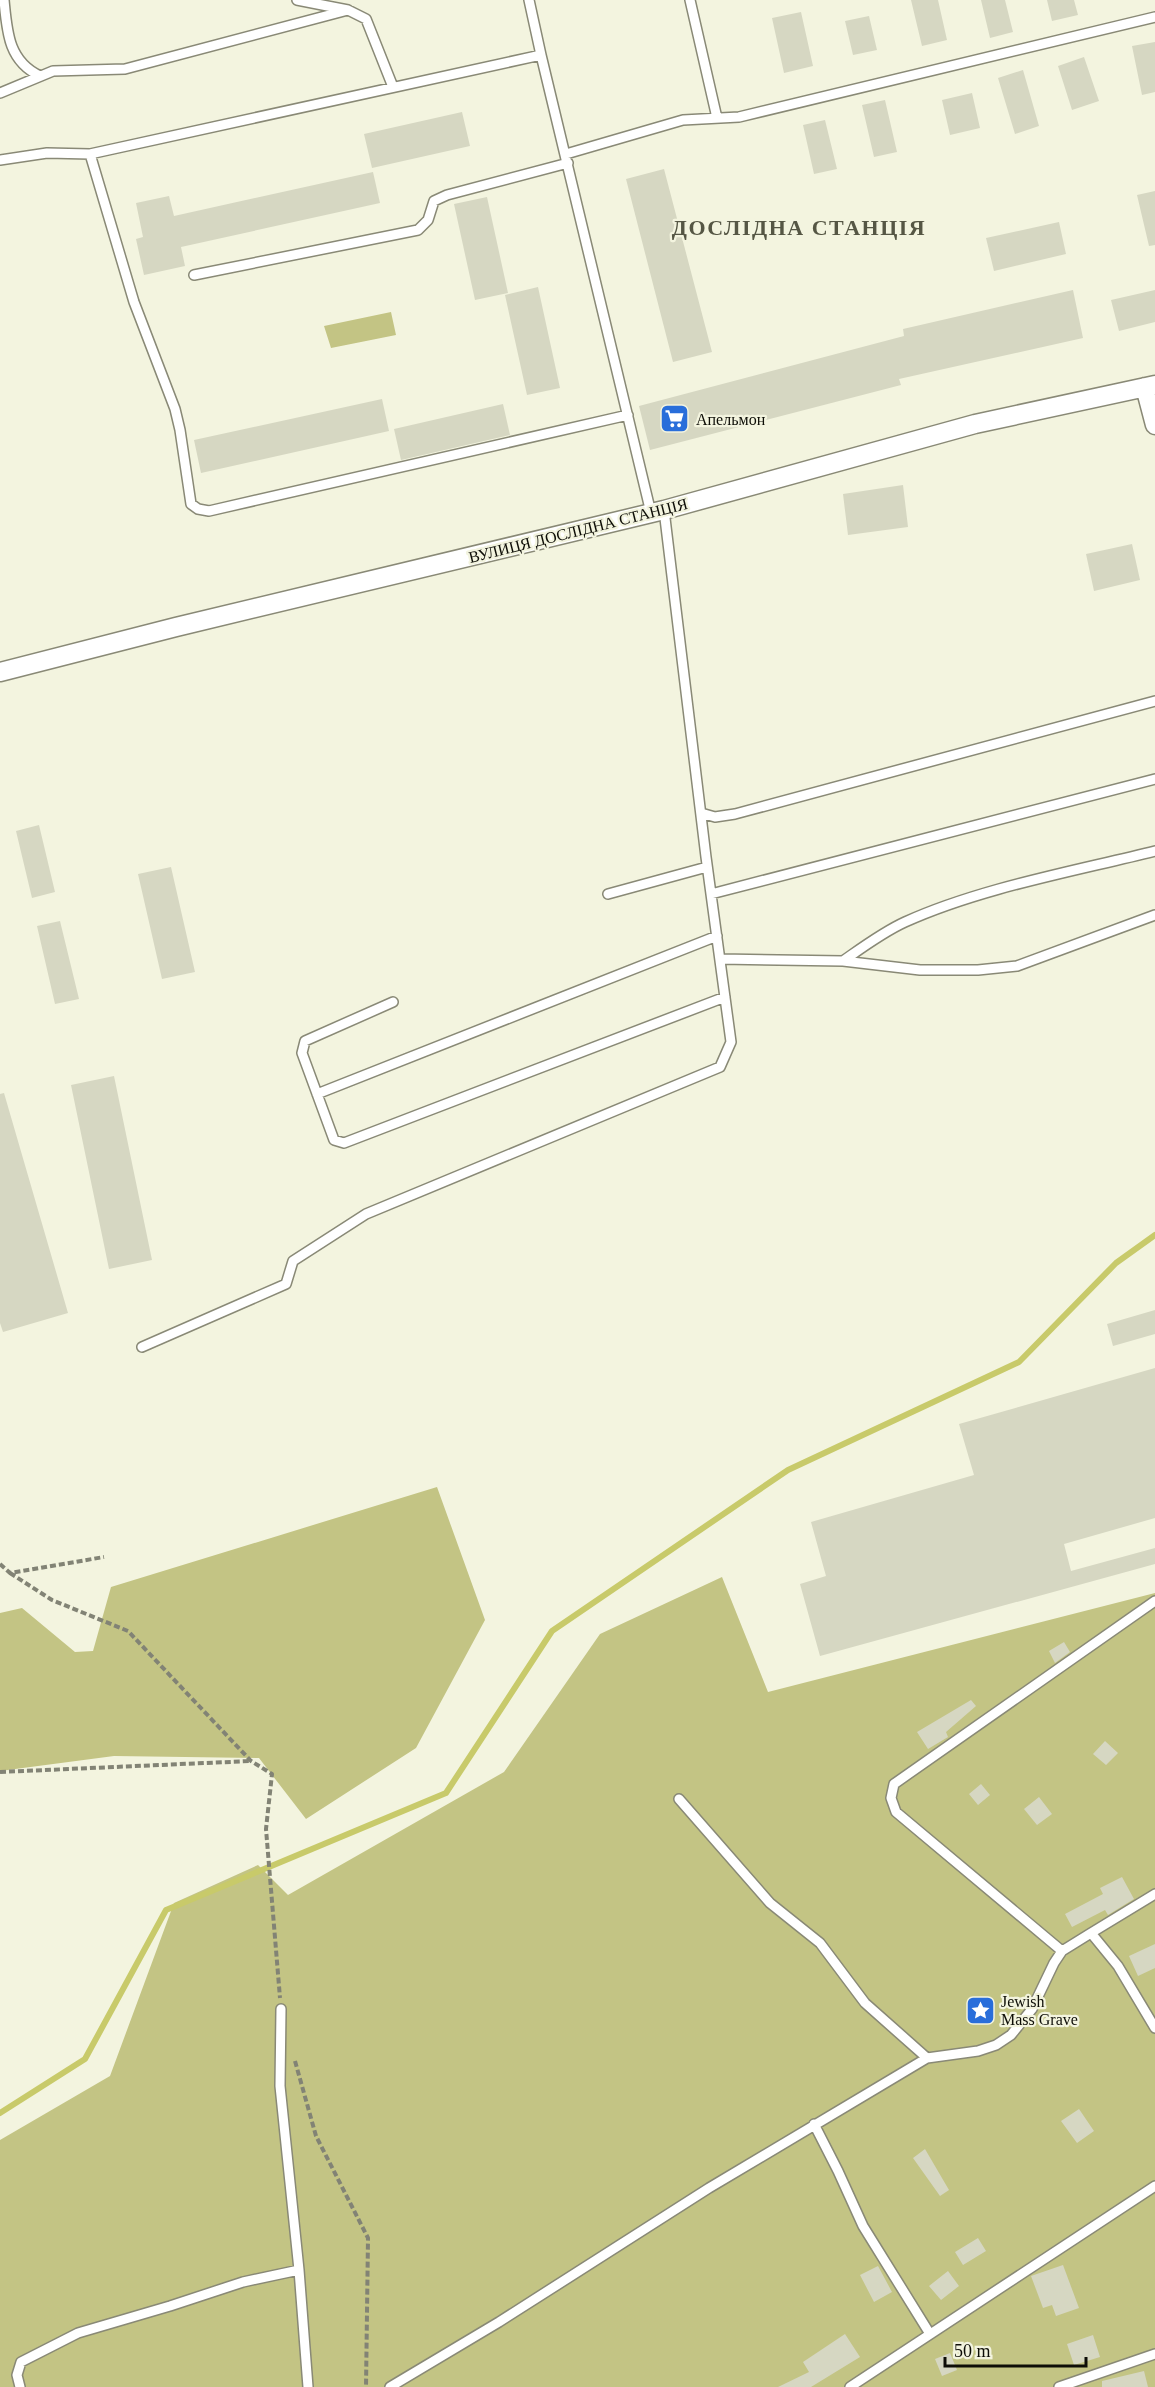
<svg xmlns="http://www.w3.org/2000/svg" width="1155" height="2387" font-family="Georgia,serif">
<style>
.green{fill:#c3c484}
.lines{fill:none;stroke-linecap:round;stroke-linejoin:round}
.stream{stroke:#c8ca6a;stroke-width:6}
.building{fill:#d6d7c2}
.service-casing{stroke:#898976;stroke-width:12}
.minor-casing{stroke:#898976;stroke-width:21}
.path{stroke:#828375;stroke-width:4;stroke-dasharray:6 3;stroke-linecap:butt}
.service{stroke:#fff;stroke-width:9}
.minor{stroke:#fff;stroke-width:18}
.labels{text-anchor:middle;stroke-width:4.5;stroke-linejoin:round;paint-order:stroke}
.poi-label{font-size:16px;fill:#0e0e07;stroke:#f3f4df;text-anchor:start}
.street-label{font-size:16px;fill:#0e0e07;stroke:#f3f4df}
.district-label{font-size:22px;font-weight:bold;letter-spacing:1.5px;fill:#555644;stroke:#f3f4df}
</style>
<rect width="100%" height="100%" fill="#f3f4df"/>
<path class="green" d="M 391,312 L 396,335 L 331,348 L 324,326 Z
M 437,1487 L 485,1620 L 416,1748 L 306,1819 L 259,1758 L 114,1756 L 0,1771 L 0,1613 L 22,1608 L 75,1652 L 93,1651 L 111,1587 Z
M 722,1577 L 768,1692 L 1155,1593 L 1155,2387 L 0,2387 L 0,2140 L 110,2076 L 174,1903 L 258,1865 L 288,1895 L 504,1772 L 600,1634 Z"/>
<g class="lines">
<path class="stream" d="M 0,2113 L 85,2059 L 166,1910 L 446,1793 L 552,1631 L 788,1470 L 1019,1362 L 1116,1263 L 1155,1235"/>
</g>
<path class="building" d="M 911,0 L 938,0 L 947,40 L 922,46 Z
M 981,0 L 1005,0 L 1013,32 L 990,38 Z
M 1047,0 L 1074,0 L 1078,15 L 1052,21 Z
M 801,12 L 813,66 L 784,73 L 772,18 Z
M 869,16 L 877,50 L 853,55 L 845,21 Z
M 1155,42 L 1155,92 L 1142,95 L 1132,46 Z
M 1084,57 L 1099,101 L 1072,110 L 1058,66 Z
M 1023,70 L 1039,126 L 1015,134 L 998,78 Z
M 972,93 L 980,128 L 950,135 L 942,100 Z
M 885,100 L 897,152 L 874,157 L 862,105 Z
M 462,112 L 470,146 L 372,168 L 364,134 Z
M 825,120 L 837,169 L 814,174 L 803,125 Z
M 664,169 L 712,352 L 673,362 L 626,179 Z
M 373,172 L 380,203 L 181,247 L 185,266 L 144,275 L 136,239 L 143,237 L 136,203 L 169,196 L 174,216 Z
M 1155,191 L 1155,245 L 1149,246 L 1137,195 Z
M 487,197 L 508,293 L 475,300 L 454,204 Z
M 1059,222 L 1066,254 L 994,271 L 986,238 Z
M 538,287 L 560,388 L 527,395 L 505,295 Z
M 1073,290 L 1083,338 L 899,379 L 901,385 L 650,450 L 639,406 L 904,336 L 903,329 Z
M 1155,290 L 1155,322 L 1119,331 L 1111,300 Z
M 382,399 L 389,431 L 201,473 L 194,440 Z
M 503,404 L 510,435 L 401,460 L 394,429 Z
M 903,485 L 908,527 L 848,535 L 843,494 Z
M 1132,544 L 1140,580 L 1094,591 L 1086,554 Z
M 39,825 L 55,892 L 32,898 L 16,831 Z
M 171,867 L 195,972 L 162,979 L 138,874 Z
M 60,921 L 79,999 L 55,1004 L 37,926 Z
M 114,1076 L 152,1260 L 109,1269 L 71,1085 Z
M 4,1093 L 68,1313 L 3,1332 L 0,1323 L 0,1094 Z
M 1155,1310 L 1155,1334 L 1113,1346 L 1107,1324 Z
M 1155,1368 L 1155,1518 L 1064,1544 L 1071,1571 L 1155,1548 L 1155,1564 L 820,1656 L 800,1584 L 826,1576 L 811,1522 L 974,1475 L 959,1424 Z
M 1064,1642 L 1070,1652 L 1055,1663 L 1049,1651 Z
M 971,1700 L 976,1706 L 946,1732 L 948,1737 L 928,1749 L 917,1732 Z
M 1105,1741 L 1118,1753 L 1106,1765 L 1093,1754 Z
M 981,1784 L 990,1795 L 978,1805 L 969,1794 Z
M 1039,1797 L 1052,1814 L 1037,1825 L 1024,1809 Z
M 1122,1877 L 1134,1899 L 1108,1915 L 1105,1910 L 1072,1927 L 1065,1914 L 1103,1894 L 1100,1888 Z
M 1155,1944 L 1155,1968 L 1138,1976 L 1129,1956 Z
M 1079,2109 L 1094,2131 L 1077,2143 L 1061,2121 Z
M 925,2149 L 949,2190 L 940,2196 L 913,2158 Z
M 978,2238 L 986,2251 L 963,2265 L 955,2252 Z
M 1063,2265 L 1079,2308 L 1056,2316 L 1052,2305 L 1043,2308 L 1031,2276 Z
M 878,2266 L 892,2292 L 874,2302 L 860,2275 Z
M 948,2271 L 959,2286 L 941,2300 L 929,2286 Z
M 845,2334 L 860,2357 L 811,2387 L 778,2387 L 809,2372 L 803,2362 Z
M 1093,2335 L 1100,2357 L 1074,2365 L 1067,2344 Z
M 950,2353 L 957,2370 L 942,2376 L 935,2359 Z
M 1144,2371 L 1148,2387 L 1102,2387 L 1102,2381 Z"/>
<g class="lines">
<defs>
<path id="service" d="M 4,0 C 7,31 8,61 40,76
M 297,0 L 348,10 L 366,19 L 393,87
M 529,0 L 541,55
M 690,0 L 717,118
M 0,93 L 53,71 L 125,69 L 348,10
M 90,154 L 134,302 L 175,409 L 180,430 L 191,504 L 198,509 L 209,511 L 628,415
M 566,154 L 683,120 L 739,117 L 1155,17
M 0,160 L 47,153 L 90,154 L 541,55 L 651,513
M 194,275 L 418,230 L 428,220 L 434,201 L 447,195 L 568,163
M 701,813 L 715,817 L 735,814 L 1155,701
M 608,894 L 707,867
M 711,894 L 1155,779
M 720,959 L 843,961 L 920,970 L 978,970 L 1017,966 L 1155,915
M 843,961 C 863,947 883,932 905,922 C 980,888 1075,871 1155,851
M 393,1002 L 305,1041 L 302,1053 L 334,1140 L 344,1143 L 725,997
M 317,1094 L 717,936
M 142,1347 L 286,1284 L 293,1261 L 366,1214 L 720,1067 L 731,1042 L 706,857 L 664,510
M 679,1799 L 770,1903 L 820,1943 L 865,2003 L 927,2058
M 1091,1933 L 1155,1894
M 1062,1951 L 896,1812 L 891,1798 L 894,1784 L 1155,1601
M 281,2009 L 280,2086 L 299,2270 L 308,2387
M 814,2124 L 838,2171 L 863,2226 L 930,2334
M 20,2387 L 17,2375 L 21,2362 L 78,2333 L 170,2306 L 243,2282 L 299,2270
M 390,2387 L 499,2322 L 709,2188 L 927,2058 L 978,2051 L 996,2045 L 1011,2035 L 1032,2009 L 1054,1963 L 1062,1951 L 1091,1933 L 1118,1966 L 1155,2028
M 850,2387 L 1155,2186
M 1059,2387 L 1155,2354"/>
<path id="minor" d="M 1145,387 L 1155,425
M 0,672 L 176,627 L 664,510 L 975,424 L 1155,385"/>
</defs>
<use href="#service" class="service-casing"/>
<use href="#minor" class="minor-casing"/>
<path class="path" d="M 0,1564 L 10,1573 L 104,1557
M 10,1573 L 52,1600 L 128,1631 L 251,1761 L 272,1774 L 266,1829 L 280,1998
M 0,1772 L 251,1761
M 295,2061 L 316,2136 L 368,2238 L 366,2387"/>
<use href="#service" class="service"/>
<use href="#minor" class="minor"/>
</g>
<defs>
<symbol id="supermarket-square" viewBox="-11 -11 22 22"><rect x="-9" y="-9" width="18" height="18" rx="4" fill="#296eda" stroke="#f3f4df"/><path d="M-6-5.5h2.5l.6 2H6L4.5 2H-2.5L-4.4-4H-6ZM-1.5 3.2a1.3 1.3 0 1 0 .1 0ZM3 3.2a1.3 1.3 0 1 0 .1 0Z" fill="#fff"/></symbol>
<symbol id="sight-square" viewBox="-11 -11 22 22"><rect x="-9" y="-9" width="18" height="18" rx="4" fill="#296eda" stroke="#f3f4df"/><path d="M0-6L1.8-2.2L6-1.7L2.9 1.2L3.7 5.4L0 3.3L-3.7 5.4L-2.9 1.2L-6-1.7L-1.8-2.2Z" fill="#fff"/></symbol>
</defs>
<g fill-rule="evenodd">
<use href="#supermarket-square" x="658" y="402" width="33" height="33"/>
<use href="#sight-square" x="964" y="1994" width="33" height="33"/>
</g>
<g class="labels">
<g class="poi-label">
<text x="696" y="425">Апельмон</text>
<text x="1001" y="2007">Jewish<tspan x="1001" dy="18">Mass Grave</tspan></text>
</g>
<g class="street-label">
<text transform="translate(578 530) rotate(-14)" y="6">ВУЛИЦЯ ДОСЛІДНА СТАНЦІЯ</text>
</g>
<g class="district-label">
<text x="799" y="235">ДОСЛІДНА СТАНЦІЯ</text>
</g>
</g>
<path d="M945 2357v9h141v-9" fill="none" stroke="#0e0e07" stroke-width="3"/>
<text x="954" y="2357" font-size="18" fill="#0e0e07" stroke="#f3f4df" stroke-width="4.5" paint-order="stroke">50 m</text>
</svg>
